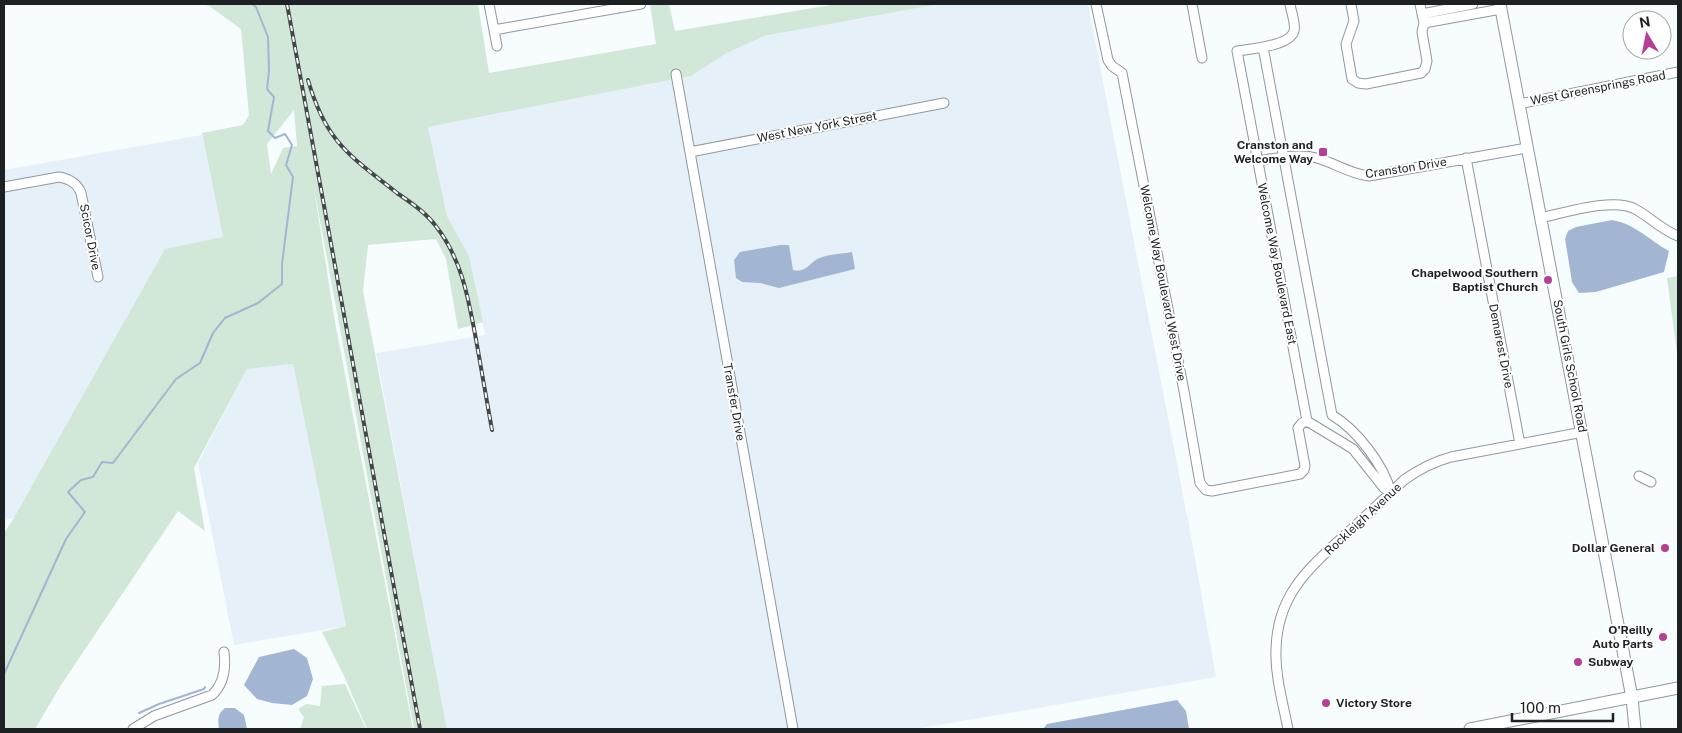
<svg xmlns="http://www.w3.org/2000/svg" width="1682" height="733" font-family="'Public Sans',sans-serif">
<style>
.built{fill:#e6f0f8}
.green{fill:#d1e7d8;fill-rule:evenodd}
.water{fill:#a2b6d4}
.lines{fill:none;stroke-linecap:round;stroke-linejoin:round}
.stream{stroke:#a2b6d4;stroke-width:2}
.minor-casing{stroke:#8e989f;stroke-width:11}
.major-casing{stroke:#8e989f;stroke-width:13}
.minor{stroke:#fff;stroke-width:9}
.major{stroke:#fff;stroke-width:11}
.rail-casing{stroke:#43474a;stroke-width:4}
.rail{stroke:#fff;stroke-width:2;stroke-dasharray:5.5;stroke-linecap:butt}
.poi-dot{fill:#b53f97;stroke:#fff;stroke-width:2}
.labels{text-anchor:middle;stroke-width:4;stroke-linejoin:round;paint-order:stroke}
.street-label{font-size:12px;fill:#1d2124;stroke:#fff}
.poi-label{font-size:12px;font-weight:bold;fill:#1d2124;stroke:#fff;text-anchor:end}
</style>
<rect width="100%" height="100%" fill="#f7fcff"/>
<path class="built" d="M 939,4 L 1088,4 L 1192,542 L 1216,677 L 916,729 L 447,729 L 376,353 L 485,335 L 469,256 L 447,216 L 428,127 L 691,76 L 727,53 L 764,36 Z
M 202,135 L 223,237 L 14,518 L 4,520 L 4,170 Z
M 293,364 L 346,626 L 234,645 L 198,463 L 247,369 Z"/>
<path class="green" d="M 201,4 L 478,4 L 489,73 L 656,44 L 650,4 L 669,4 L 675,31 L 837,4 L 939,4 L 764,36 L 727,53 L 691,76 L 428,127 L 447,216 L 469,256 L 483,322 L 458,329 L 446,259 L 436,239 L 368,245 L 363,291 L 447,729 L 414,729 L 313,183 L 335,322 L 413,729 L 367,729 L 344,676 L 322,632 L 346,626 L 293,364 L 247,369 L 194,468 L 205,531 L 178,511 L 61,685 L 35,729 L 4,729 L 4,533 L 14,518 L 165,249 L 223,237 L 202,133 L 243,125 L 249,115 L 241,29 L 209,6 ZM 294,110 L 297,146 L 283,148 L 271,174 L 267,144 Z
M 1678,276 L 1678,361 L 1667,278 Z
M 345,684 L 366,729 L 300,729 L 304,717 L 298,709 L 306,704 L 320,706 L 322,686 Z"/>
<path class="water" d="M 1612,220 C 1635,224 1648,239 1669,251 L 1664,272 L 1596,292 L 1579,293 L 1572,282 L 1565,239 L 1568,231 L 1576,227 Z
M 780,245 L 789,245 L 793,270 C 805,273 808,265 817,259 C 827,254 842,254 852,252 L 855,269 L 779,288 L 760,283 L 742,282 L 736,278 L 734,260 L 740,252 Z
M 294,649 L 307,658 L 313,679 L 307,696 L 292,705 L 272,703 L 257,699 L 244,685 L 259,657 Z
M 1177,700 L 1186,711 L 1189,729 L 1043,729 L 1047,724 Z
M 225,708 L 235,708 L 244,715 L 247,729 L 219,729 C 218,719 217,715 225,708 Z"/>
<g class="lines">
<path class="stream" d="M 4,674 L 66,539 L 85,512 L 68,492 L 81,480 L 93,477 L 102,462 L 113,463 L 176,379 L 200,363 L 213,333 L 225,318 L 258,303 L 282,284 L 282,264 L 293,177 L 286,165 L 292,145 L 285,134 L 275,138 L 268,131 L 274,97 L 267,89 L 269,71 L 268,37 L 256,7 L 252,4
M 139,713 L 159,704 L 204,689 L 205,687"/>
<defs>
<path id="minor" d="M 489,4 L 497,46
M 1096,4 L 1108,60 L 1112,66 L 1122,73 L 1184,391 L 1200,483 L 1206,490 L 1212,491 L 1300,474 L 1304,470 L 1305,466 L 1298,428 L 1302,423 L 1307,421
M 1192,4 L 1202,58
M 1290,4 C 1291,12 1296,23 1294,31 C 1290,46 1251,49 1237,51 L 1307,421
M 1351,4 L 1354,21 L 1346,44 L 1352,79 L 1358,83 L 1366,84 L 1421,73 L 1425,69 L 1427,61 L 1422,32 L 1424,23 L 1420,4
M 1422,14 L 1473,4
M 1424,23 L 1501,9
M 494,30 L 641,4
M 1263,47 L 1332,415 C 1357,430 1384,465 1391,493
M 676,74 L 793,729
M 1519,104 L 1678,72
M 690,152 L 944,103
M 1466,158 L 1520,444
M 1258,161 C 1277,158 1298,153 1317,158 C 1335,163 1350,174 1369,176 L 1527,148
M 4,187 L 59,177 C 70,179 77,183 81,193 L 98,277
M 1540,218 C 1564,213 1614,197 1635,209 C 1650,217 1662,230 1678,236
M 1307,421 L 1353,449 L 1384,488 L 1391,493
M 1639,476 L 1651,482
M 133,729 L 154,716 L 212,695 C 224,684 226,668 224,652
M 1288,729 C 1283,703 1275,676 1276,650 C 1277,595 1308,569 1345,535 C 1365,517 1384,499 1404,480 C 1419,469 1433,462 1451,457 L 1583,432"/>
<path id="major" d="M 1500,4 C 1544,235 1590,466 1632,698 L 1635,729
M 1470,729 L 1678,688"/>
</defs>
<use href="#minor" class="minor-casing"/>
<use href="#major" class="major-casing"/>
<use href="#minor" class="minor"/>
<use href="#major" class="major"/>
<defs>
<path id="rail" d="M 287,4 L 420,729
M 308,80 C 326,142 349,155 397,193 C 410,202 425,212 435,225 C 463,260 469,302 477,345 C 482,373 487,402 492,430"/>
</defs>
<use href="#rail" class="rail-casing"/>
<use href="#rail" class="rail"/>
</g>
<g class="poi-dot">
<rect x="1318" y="147" width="10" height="10" rx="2.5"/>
<circle cx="1548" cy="280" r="5"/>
<circle cx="1665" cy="548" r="5"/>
<circle cx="1663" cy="637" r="5"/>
<circle cx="1578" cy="662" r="5"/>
<circle cx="1326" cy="703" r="5"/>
</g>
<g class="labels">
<g class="street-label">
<text transform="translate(1598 88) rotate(-11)" y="4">West Greensprings Road</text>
<text transform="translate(817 127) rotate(-11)" y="4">West New York Street</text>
<text transform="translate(1406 168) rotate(-9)" y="4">Cranston Drive</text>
<text transform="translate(90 237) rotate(79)" y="4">Scicor Drive</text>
<text transform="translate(1277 264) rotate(79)" y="4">Welcome Way Boulevard East</text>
<text transform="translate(1163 283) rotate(79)" y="4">Welcome Way Boulevard West Drive</text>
<text transform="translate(1501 346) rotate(79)" y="4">Demarest Drive</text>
<text transform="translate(1570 366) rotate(79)" y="4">South Girls School Road</text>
<text transform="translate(734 402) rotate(80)" y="4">Transfer Drive</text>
<text transform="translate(1363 519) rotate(-43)" y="4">Rockleigh Avenue</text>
</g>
<g class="poi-label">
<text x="1313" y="149">Cranston and<tspan x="1313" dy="14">Welcome Way</tspan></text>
<text x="1538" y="277">Chapelwood Southern<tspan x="1538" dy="14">Baptist Church</tspan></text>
<text x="1655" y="552">Dollar General</text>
<text x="1653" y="634">O'Reilly<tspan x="1653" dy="14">Auto Parts</tspan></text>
<text x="1588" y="666" text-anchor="start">Subway</text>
<text x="1336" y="707" text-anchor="start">Victory Store</text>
</g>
</g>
<rect width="1682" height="733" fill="none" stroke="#1d2124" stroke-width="10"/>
<g transform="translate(1647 35) rotate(350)"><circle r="24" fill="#ffffff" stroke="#a5a6a7"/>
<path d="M0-4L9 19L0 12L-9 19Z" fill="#b53f97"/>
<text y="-8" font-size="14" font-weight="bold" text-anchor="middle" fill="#1d2124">N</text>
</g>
<path d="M1512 713v8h101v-8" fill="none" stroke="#1d2124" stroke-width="2.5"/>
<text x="1520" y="713" font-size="15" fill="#1d2124" stroke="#ffffff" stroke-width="4" paint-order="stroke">100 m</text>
</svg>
